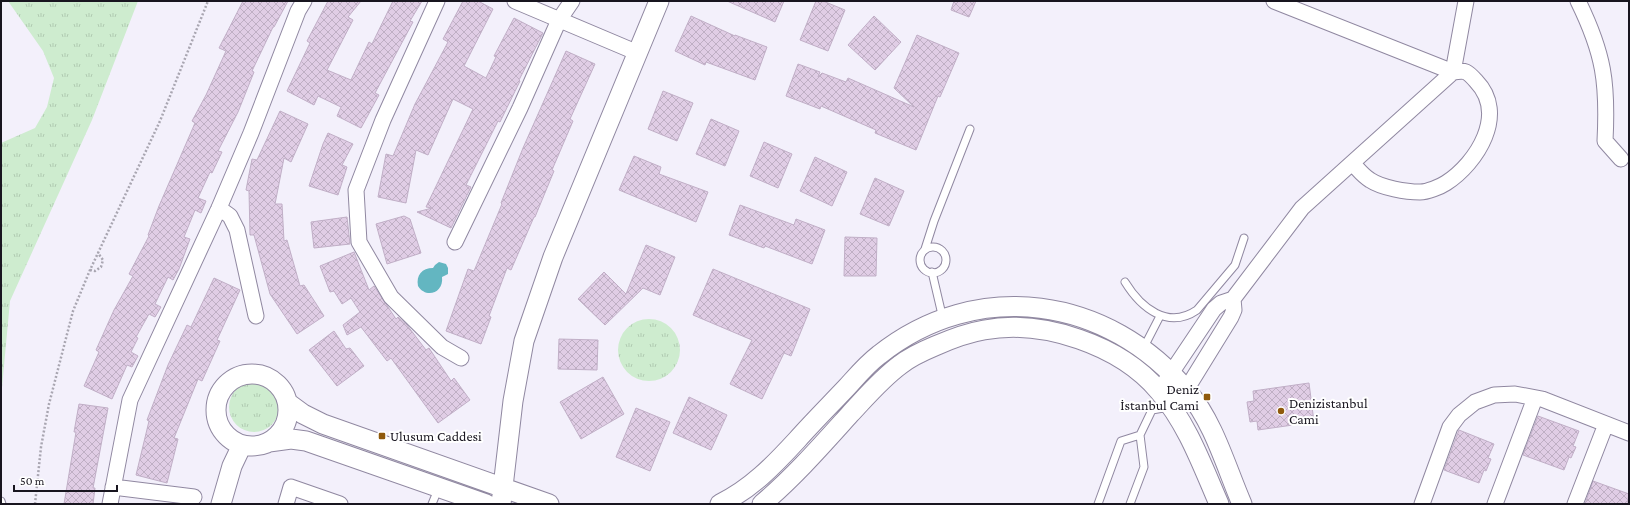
<svg xmlns="http://www.w3.org/2000/svg" width="1630" height="505" font-family="'Crimson Pro',serif">
<style>
.grass{fill:url(#grass-tufts)}
.water{fill:#63b6c1}
.building{fill:url(#building-cross-hatch);stroke:#c1afc7}
.lines{fill:none;stroke-linecap:round;stroke-linejoin:round}
.service-casing{stroke:#9088a1;stroke-width:9}
.minor-casing{stroke:#9088a1;stroke-width:17}
.tertiary-casing{stroke:#9088a1;stroke-width:21}
.path{stroke:#a9a6b1;stroke-width:2.5;stroke-dasharray:2 2;stroke-linecap:butt}
.service{stroke:#fff;stroke-width:7}
.minor{stroke:#fff;stroke-width:15}
.tertiary{stroke:#fff;stroke-width:19}
.poi-dot{fill:#8f590c;stroke:#fff;stroke-width:1.5}
.labels{text-anchor:middle;stroke-width:4;stroke-linejoin:round;paint-order:stroke}
.poi-label{font-size:14px;fill:#18151f;stroke:#fff;text-anchor:start}
</style>
<defs>
<pattern id="grass-tufts" width="24" height="20" patternUnits="userSpaceOnUse"><rect width="24" height="20" fill="#ceeccf"/><path d="M3 7l-1-3M5 7V3M7 7l1-3M15 17l-1-3M17 17v-4M19 17l1-3" fill="none" stroke="#b0cab1"/></pattern>
<pattern id="building-cross-hatch" width="8" height="8" patternUnits="userSpaceOnUse"><rect width="8" height="8" fill="#e0cde5"/><path d="M0 0l8 8M0 8l8-8" fill="none" stroke="#bfafc4"/></pattern>
</defs>
<rect width="100%" height="100%" fill="#f3f0fb"/>
<path class="grass" d="M 8,1 L 138,1 L 92,120 L 10,301 L 1,398 L 1,143 L 35,128 L 47,107 L 54,78 L 43,51 Z
M618 350a31 31 0 1 1 62 0a31 31 0 1 1-62 0Z
M229 407a25 25 0 1 1 50 0a25 25 0 1 1-50 0Z"/>
<path class="water" d="M 439,262 L 446,264 L 448,268 L 448,274 L 442,277 C 444,293 426,299 418,286 C 416,275 422,268 433,268 L 435,265 Z"/>
<path class="building" d="M 243,1 L 288,1 L 274,27 L 273,27 L 252,71 L 254,72 L 238,112 L 218,151 L 222,152 L 212,173 L 210,172 L 198,198 L 206,201 L 201,213 L 195,210 L 184,237 L 190,239 L 179,269 L 173,280 L 168,277 L 155,304 L 161,307 L 155,317 L 149,314 L 136,337 L 138,338 L 131,352 L 138,356 L 132,367 L 127,365 L 112,399 L 84,386 L 99,352 L 96,350 L 114,310 L 133,276 L 129,274 L 149,236 L 148,235 L 159,206 L 195,123 L 192,121 L 206,95 L 226,51 L 219,48 Z
M 328,1 L 361,1 L 348,17 L 353,20 L 327,70 L 351,80 L 369,42 L 372,44 L 393,1 L 422,1 L 410,21 L 413,22 L 375,93 L 379,95 L 361,128 L 337,116 L 341,107 L 318,96 L 314,105 L 287,91 L 310,43 L 307,41 Z
M 463,1 L 478,1 L 493,9 L 464,66 L 486,78 L 496,57 L 494,56 L 514,18 L 543,33 L 519,80 L 520,81 L 500,122 L 498,121 L 466,185 L 471,187 L 451,228 L 417,212 L 432,208 L 426,207 L 473,109 L 453,99 L 428,155 L 416,150 L 406,203 L 378,197 L 386,154 L 393,156 L 415,104 L 448,42 L 443,39 Z
M 727,1 L 784,1 L 775,22 Z
M 816,1 L 823,1 L 845,10 L 828,51 L 800,40 Z
M 954,1 L 976,1 L 969,17 L 951,10 Z
M 691,16 L 735,36 L 735,35 L 767,47 L 755,80 L 706,62 L 705,65 L 675,51 Z
M 874,16 L 901,42 L 875,70 L 848,45 Z
M 917,35 L 959,53 L 940,97 L 938,96 L 916,150 L 875,133 L 876,130 L 821,106 L 820,109 L 786,96 L 798,64 L 820,72 L 818,77 L 822,73 L 846,82 L 848,78 L 914,107 L 894,88 Z
M 566,51 L 595,64 L 570,119 L 573,121 L 552,170 L 554,171 L 535,217 L 534,217 L 511,270 L 507,268 L 489,316 L 491,317 L 481,344 L 446,331 L 468,269 L 474,271 L 502,204 L 501,203 L 523,148 Z
M 663,91 L 693,103 L 677,141 L 648,129 Z
M 280,111 L 308,124 L 291,162 L 284,158 L 275,204 L 282,204 L 284,241 L 287,240 L 300,286 L 304,285 L 324,316 L 297,334 L 270,294 L 254,235 L 250,235 L 249,191 L 246,190 L 252,159 L 257,160 Z
M 711,119 L 739,131 L 725,166 L 696,154 Z
M 328,133 L 353,144 L 342,165 L 347,167 L 338,195 L 309,186 L 323,144 Z
M 764,142 L 792,154 L 778,188 L 750,176 Z
M 634,156 L 661,167 L 659,174 L 708,192 L 696,222 L 619,190 Z
M 815,157 L 847,172 L 832,206 L 800,191 Z
M 875,178 L 904,191 L 889,226 L 860,214 Z
M 740,205 L 794,225 L 796,219 L 825,230 L 812,264 L 765,246 L 764,248 L 729,235 Z
M 404,216 L 410,219 L 421,253 L 387,264 L 376,224 Z
M 347,217 L 350,244 L 314,248 L 311,222 Z
M 845,237 L 877,238 L 876,276 L 844,276 Z
M 646,245 L 675,257 L 660,295 L 643,288 L 605,325 L 578,299 L 604,272 L 626,294 Z
M 354,252 L 369,290 L 374,286 L 396,319 L 398,317 L 407,325 L 426,350 L 429,348 L 451,381 L 454,378 L 470,400 L 438,423 L 391,358 L 387,361 L 361,327 L 347,335 L 343,325 L 360,312 L 351,298 L 342,304 L 334,291 L 330,292 L 320,266 Z
M 713,269 L 810,309 L 791,356 L 784,353 L 762,399 L 730,384 L 752,340 L 693,315 Z
M 214,278 L 240,290 L 217,340 L 220,341 L 202,381 L 198,379 L 174,438 L 178,439 L 167,483 L 136,475 L 149,421 L 147,420 L 168,365 L 187,325 L 191,327 Z
M 334,331 L 346,349 L 350,348 L 364,366 L 337,386 L 309,350 Z
M 559,339 L 598,340 L 597,370 L 558,369 Z
M 603,377 L 624,414 L 581,439 L 560,402 Z
M 1309,383 L 1314,422 L 1258,430 L 1257,421 L 1250,422 L 1247,402 L 1254,401 L 1253,391 Z
M 689,397 L 727,415 L 711,450 L 673,433 Z
M 79,404 L 108,408 L 93,488 L 95,488 L 93,504 L 64,504 L 76,432 L 74,432 Z
M 636,408 L 670,422 L 650,471 L 616,457 Z
M 1538,416 L 1579,431 L 1573,446 L 1576,447 L 1571,458 L 1569,457 L 1564,470 L 1523,455 Z
M 1459,430 L 1494,444 L 1488,458 L 1491,459 L 1486,471 L 1484,470 L 1479,483 L 1444,470 Z
M 1593,481 L 1629,494 L 1627,504 L 1585,504 Z"/>
<g class="lines">
<defs>
<path id="service" d="M920 260a13 13 0 1 1 26 0a13 13 0 1 1-26 0Z
M 925,249 L 934,221 L 970,129
M 932,272 L 943,319
M 1125,282 C 1141,308 1168,330 1197,310 L 1235,265 L 1244,238
M 1143,349 L 1160,316
M 1,501 L 2,504
M 432,504 L 439,487
M 1098,504 L 1121,441 L 1140,435 L 1152,410 L 1169,407
M 1130,504 L 1144,467 L 1140,435"/>
<path id="minor" d="M 437,1 L 383,120 L 356,190 L 359,242 L 391,297 L 442,347 L 461,358
M 515,1 L 638,53
M 1274,1 L 1453,72 C 1466,70 1467,71 1476,81 C 1508,114 1477,163 1446,183 C 1440,187 1427,192 1420,192 C 1406,192 1382,188 1370,180 C 1363,176 1358,169 1352,163
M 1578,1 C 1604,54 1608,83 1605,141 L 1621,159
M 219,208 L 230,216 L 237,230 L 256,316
M 455,242 L 520,108 L 559,20 L 572,1
M 1159,391 L 1214,309 L 1221,303 L 1233,299 L 1302,208 L 1453,72 L 1466,1
M 1172,407 L 1186,390 L 1231,317 L 1234,310 L 1233,299
M 113,487 L 194,497
M 110,504 L 130,400 L 219,208 L 251,133 L 298,11 L 304,1
M 286,504 L 291,487 L 340,504
M 1422,504 L 1450,427 L 1459,415 L 1475,402 L 1494,395 L 1515,394 L 1542,399 L 1629,433
M 1495,504 L 1535,398
M 1575,504 L 1606,424"/>
<path id="tertiary" d="M216 410a36 36 0 1 1 72 0a36 36 0 1 1-72 0Z
M 288,403 L 303,414 L 323,424 L 549,504
M 269,442 L 291,439 L 306,441 L 486,504
M 221,504 L 232,466 L 242,445
M 501,504 L 513,401 L 524,341 L 553,257 L 659,1
M 720,504 C 751,489 774,465 797,440 C 813,422 830,405 847,387 C 857,376 867,364 879,355 C 977,277 1109,296 1188,392 C 1214,423 1226,467 1242,504
M 762,504 C 794,477 822,445 850,414 C 866,397 881,379 900,365 C 910,357 923,351 935,346 C 951,339 966,333 984,330 C 1043,319 1120,345 1159,391 C 1187,423 1202,465 1219,504"/>
</defs>
<use href="#service" class="service-casing"/>
<use href="#minor" class="minor-casing"/>
<use href="#tertiary" class="tertiary-casing"/>
<path class="path" d="M 90,270 L 95,271 L 101,267 L 103,260 L 98,253
M 35,504 L 41,447 L 49,404 L 73,311 L 90,270 L 160,121 L 208,1"/>
<use href="#service" class="service"/>
<use href="#minor" class="minor"/>
<use href="#tertiary" class="tertiary"/>
</g>
<g class="poi-dot">
<rect x="1203" y="393" width="8" height="8" rx="2"/>
<circle cx="1281" cy="411" r="4"/>
<rect x="378" y="432" width="8" height="8" rx="2"/>
</g>
<g class="labels">
<g class="poi-label">
<text x="1199" y="394" text-anchor="end">Deniz<tspan x="1199" dy="16">İstanbul Cami</tspan></text>
<text x="1289" y="408">Denizistanbul<tspan x="1289" dy="16">Cami</tspan></text>
<text x="390" y="441">Ulusum Caddesi</text>
</g>
</g>
<rect width="1630" height="505" fill="none" stroke="#18151f" stroke-width="4"/>
<path d="M14 485v6h103v-6" fill="none" stroke="#18151f" stroke-width="2"/>
<text x="20" y="485" font-size="12" fill="#18151f" stroke="#ffffff" stroke-width="3" paint-order="stroke">50 m</text>
</svg>
